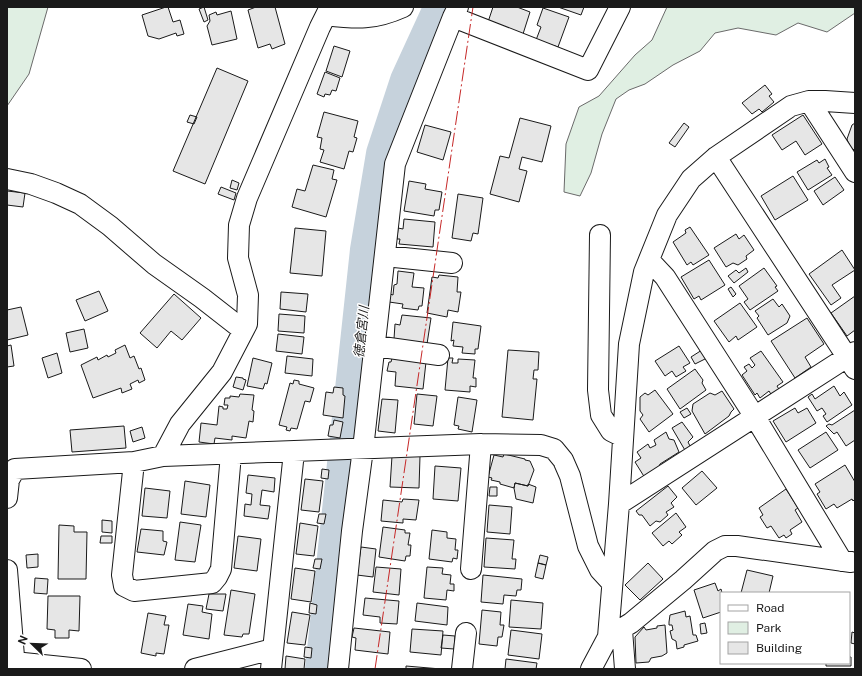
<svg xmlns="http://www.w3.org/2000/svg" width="862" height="676" font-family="'Public Sans','Noto Sans JP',sans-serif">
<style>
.green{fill:#e0efe3;stroke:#6a6a6a}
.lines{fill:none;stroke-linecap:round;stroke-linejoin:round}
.river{stroke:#c6d2dc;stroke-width:40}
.building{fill:#e6e6e6;stroke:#1a1a1a}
.minor-casing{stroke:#1a1a1a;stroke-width:22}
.minor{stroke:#fff;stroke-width:20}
.power{stroke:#c62828;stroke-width:1;stroke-dasharray:14 3 2 3;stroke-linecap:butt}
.labels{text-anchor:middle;stroke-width:3;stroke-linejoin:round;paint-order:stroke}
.water-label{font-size:13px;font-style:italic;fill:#1a1a1a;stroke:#fff}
</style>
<rect width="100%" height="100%" fill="#fff"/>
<path class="green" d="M 7,7 L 48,7 L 29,74 L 7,106 Z
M 667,7 L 855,7 L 855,13 L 827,32 L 798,23 L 776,35 L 738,28 L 715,33 L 700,51 L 673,65 L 645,84 L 629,90 L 616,99 L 602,134 L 591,173 L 580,196 L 564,192 L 566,144 L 579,107 L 599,96 L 635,55 L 652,40 Z"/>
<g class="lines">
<path class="river" d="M 325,669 L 370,250 L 386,154 L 410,81 L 444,7"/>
</g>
<path class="building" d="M 166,7 L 168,7 L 173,22 L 180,20 L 184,34 L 177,36 L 176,33 L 159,39 L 148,36 L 142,15 Z
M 204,7 L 208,20 L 204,22 L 199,9 Z
M 256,7 L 275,7 L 285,44 L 272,49 L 270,44 L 258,48 L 248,10 Z
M 493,7 L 517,7 L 530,12 L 523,34 L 488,22 Z
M 558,7 L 584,7 L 581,15 Z
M 543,8 L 569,17 L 558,47 L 536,40 L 541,27 L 537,25 Z
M 231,11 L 237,39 L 212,45 L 207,26 L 210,21 L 209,15 L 216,12 L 217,15 Z
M 334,46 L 350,51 L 342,77 L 326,71 Z
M 217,68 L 248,81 L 205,184 L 173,171 Z
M 325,72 L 340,78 L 336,91 L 332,90 L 330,95 L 325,94 L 324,97 L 317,94 Z
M 765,85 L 772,94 L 769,96 L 774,102 L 762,112 L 759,109 L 752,114 L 742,103 Z
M 324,112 L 358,121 L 354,137 L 357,138 L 353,152 L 349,151 L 344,169 L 320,162 L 324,150 L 320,149 L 322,138 L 317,137 Z
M 190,115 L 197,117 L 194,124 L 187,122 Z
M 803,115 L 822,144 L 805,155 L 796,141 L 782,150 L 772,135 Z
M 520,118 L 551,126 L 542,162 L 522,157 L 519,169 L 527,171 L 519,202 L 490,194 L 500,156 L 509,158 Z
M 684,123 L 689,127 L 675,147 L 669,143 Z
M 855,123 L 855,150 L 852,149 L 848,142 L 847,139 L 852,125 Z
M 425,125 L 451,132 L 443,160 L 417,152 Z
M 825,159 L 829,167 L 827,168 L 832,175 L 808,190 L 797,172 L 817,160 L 819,163 Z
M 313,165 L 334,170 L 332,179 L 337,180 L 326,217 L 292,207 L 297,189 L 305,191 Z
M 793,176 L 808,200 L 775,220 L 761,196 Z
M 835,177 L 844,190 L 823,205 L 814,191 Z
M 232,180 L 239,183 L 237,190 L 230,188 Z
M 409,181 L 426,184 L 425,189 L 442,192 L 439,210 L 435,210 L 434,216 L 404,211 Z
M 221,187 L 236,193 L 234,200 L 218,194 Z
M 7,191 L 25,193 L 23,207 L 7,205 Z
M 458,194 L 483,198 L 478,234 L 473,233 L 471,241 L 452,238 Z
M 404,219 L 435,222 L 433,247 L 399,244 L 400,239 L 397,239 L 398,228 L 403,229 Z
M 690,227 L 709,255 L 693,265 L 691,262 L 687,265 L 673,242 L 686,233 L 685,230 Z
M 295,228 L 326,231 L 322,276 L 290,273 Z
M 736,234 L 739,239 L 744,235 L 754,250 L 746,256 L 747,259 L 738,265 L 733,263 L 726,267 L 714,248 Z
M 842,250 L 855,270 L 832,285 L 841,298 L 831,305 L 809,274 Z
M 709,260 L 725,285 L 701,300 L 699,296 L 694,299 L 681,277 Z
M 746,268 L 748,272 L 734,283 L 728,276 L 736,270 L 739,273 Z
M 764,268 L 777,286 L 775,287 L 778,291 L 750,310 L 744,302 L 748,299 L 739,286 Z
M 398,271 L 414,273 L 412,287 L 424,288 L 422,306 L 419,306 L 418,310 L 402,308 L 403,304 L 389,302 L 390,294 L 393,295 L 394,285 L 397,284 Z
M 439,275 L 458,277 L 457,292 L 461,292 L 458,312 L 448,310 L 447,317 L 427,313 L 432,277 L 438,278 Z
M 731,287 L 736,294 L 733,297 L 728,289 Z
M 99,291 L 108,311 L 85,321 L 76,300 Z
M 281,292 L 308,294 L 306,312 L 280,309 Z
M 174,294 L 201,318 L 182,340 L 171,331 L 157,348 L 140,333 Z
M 855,296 L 855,330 L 847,336 L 831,313 Z
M 773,299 L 779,307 L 782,304 L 790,316 L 787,323 L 768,335 L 757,318 L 759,316 L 755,311 Z
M 740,303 L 757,327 L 738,340 L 736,336 L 729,342 L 714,321 Z
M 21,307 L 28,335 L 7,340 L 7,310 Z
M 279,314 L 305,316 L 304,333 L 278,331 Z
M 402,315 L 431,318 L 427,344 L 394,339 L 395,324 L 400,325 Z
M 807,318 L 824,344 L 805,357 L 811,367 L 795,378 L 771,341 Z
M 453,322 L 481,326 L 478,349 L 475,349 L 475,354 L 462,353 L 463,347 L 453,346 L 454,340 L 451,341 Z
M 84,329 L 88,348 L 70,352 L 66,333 Z
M 278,334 L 304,337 L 302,354 L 276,351 Z
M 11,345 L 14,366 L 7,367 L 7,346 Z
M 125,345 L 130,358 L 134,356 L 139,369 L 141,368 L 145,380 L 139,383 L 138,380 L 130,384 L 132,389 L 122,393 L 121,388 L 93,398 L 81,365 L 97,357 L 98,360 L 107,355 L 108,357 L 116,353 L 115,350 Z
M 679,346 L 690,363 L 683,367 L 686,371 L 676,377 L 672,371 L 665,376 L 655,361 Z
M 508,350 L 539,352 L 538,370 L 534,370 L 533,379 L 537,379 L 533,420 L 502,417 Z
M 702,350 L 707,358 L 695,364 L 691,357 Z
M 761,351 L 783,382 L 777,386 L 780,391 L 772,396 L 769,391 L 760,398 L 757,393 L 755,395 L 742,375 L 747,371 L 744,367 L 749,364 L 752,368 L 755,365 L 750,358 Z
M 57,353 L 62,373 L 48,378 L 42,358 Z
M 287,356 L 313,359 L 312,376 L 285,373 Z
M 253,358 L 272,363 L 267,384 L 265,383 L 263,389 L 247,386 Z
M 392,358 L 426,362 L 423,389 L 395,386 L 396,372 L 387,371 L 389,362 L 391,362 Z
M 448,358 L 453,358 L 452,363 L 458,363 L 458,359 L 475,360 L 473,378 L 476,378 L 476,387 L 470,386 L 470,392 L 445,390 Z
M 695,369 L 703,380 L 702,383 L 706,390 L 680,409 L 667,389 Z
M 236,377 L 243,378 L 243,379 L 246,380 L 243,390 L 233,387 Z
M 294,380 L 299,381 L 299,384 L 314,388 L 310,402 L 305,401 L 297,429 L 291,428 L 290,431 L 286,430 L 287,427 L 279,425 L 290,383 L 293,384 Z
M 834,386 L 840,396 L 844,392 L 852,405 L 827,422 L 823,416 L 826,414 L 822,408 L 817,411 L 808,397 L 812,394 L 815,399 Z
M 334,387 L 343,388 L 343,395 L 345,396 L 343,418 L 323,415 L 326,392 L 333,393 Z
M 655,390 L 673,414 L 649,432 L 640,419 L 643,415 L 640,411 L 640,397 L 645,393 L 648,395 Z
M 722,391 L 734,409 L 731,412 L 729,416 L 705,434 L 692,411 L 693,404 L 710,393 L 715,395 Z
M 240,394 L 254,395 L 252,410 L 254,411 L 253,422 L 249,421 L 246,438 L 232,436 L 232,440 L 215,438 L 214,444 L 199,442 L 201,423 L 217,425 L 219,406 L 223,407 L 223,409 L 227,409 L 228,405 L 224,405 L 225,398 L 230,398 L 230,396 L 239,397 Z
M 417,394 L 437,396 L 433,426 L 414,424 Z
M 458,397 L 477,400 L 472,432 L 458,429 L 459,426 L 454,425 Z
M 382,399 L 398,400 L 395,433 L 378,431 Z
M 687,408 L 691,414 L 684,418 L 680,412 Z
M 795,408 L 798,413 L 807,408 L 816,423 L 786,442 L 773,421 Z
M 855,410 L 855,440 L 846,446 L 837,432 L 834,434 L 826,426 L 829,424 L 832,425 Z
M 334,420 L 343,422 L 340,438 L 328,436 L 330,425 L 333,425 Z
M 682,422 L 693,437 L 688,442 L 691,448 L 686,452 L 672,428 Z
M 124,426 L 126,448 L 72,452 L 70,430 Z
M 142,427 L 145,438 L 133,442 L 130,431 Z
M 666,432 L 669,439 L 674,440 L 679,452 L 660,464 L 658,469 L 645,478 L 635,462 L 641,458 L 637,452 L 648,444 L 650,448 L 656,445 L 654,440 Z
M 826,432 L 838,450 L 810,468 L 798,450 Z
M 504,454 L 525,459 L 525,460 L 530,461 L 534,470 L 528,486 L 515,483 L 514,488 L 500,484 L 500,482 L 491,480 L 492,478 L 488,477 L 494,455 L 503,457 Z
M 392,456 L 420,456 L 419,488 L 390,487 Z
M 845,465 L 855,482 L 855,499 L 853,501 L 852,499 L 837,508 L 834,504 L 826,509 L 817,494 L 820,492 L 815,484 Z
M 435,466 L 461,468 L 458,501 L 433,499 Z
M 322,469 L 329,470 L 328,479 L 321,478 Z
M 702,471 L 717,488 L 696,505 L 682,488 Z
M 248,475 L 275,478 L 274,492 L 262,490 L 260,505 L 270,506 L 268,519 L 244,516 L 245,504 L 251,505 L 252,494 L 246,493 Z
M 305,479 L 323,481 L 319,512 L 301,510 Z
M 185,481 L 210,485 L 206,517 L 181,514 Z
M 515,483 L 528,486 L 528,484 L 536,487 L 533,503 L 516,499 L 514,488 Z
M 668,486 L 677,497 L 671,503 L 674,507 L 666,512 L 668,515 L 660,522 L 656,521 L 650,526 L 642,515 L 639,515 L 636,511 Z
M 490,487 L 497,487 L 497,496 L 489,496 Z
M 145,488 L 170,491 L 167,518 L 142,516 Z
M 786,489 L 798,508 L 795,510 L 802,522 L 790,530 L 792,534 L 786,538 L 784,535 L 779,538 L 771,526 L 767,528 L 760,517 L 763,515 L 759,508 Z
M 403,499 L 419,500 L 416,520 L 403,519 L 403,523 L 381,521 L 383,500 L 402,502 Z
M 489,505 L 512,507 L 510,534 L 487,532 Z
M 676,513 L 686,527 L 679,532 L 682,535 L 672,544 L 669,541 L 663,546 L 652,533 Z
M 319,514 L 326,514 L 324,524 L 317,523 Z
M 102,520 L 112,521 L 112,533 L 102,532 Z
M 180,522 L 201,525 L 195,562 L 175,560 Z
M 300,523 L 318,526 L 314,556 L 296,554 Z
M 59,525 L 74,526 L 74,532 L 87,532 L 86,579 L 58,579 Z
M 383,527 L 405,530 L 405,533 L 410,533 L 408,545 L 411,545 L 410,556 L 406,556 L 405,561 L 379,557 Z
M 141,529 L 163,531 L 163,541 L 167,542 L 164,555 L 137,552 Z
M 432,530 L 447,532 L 447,538 L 456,539 L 455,550 L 458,550 L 457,559 L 453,558 L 452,562 L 429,559 Z
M 101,536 L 112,536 L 112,543 L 100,543 Z
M 238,536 L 261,539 L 257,571 L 234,568 Z
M 486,538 L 514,540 L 512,559 L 516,559 L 515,569 L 484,567 Z
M 361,547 L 376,549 L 373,577 L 357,575 Z
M 38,554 L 38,567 L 27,568 L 26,555 Z
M 540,555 L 548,557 L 546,565 L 538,563 Z
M 315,559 L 322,559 L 320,569 L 313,568 Z
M 538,563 L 546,565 L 543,579 L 535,577 Z
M 648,563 L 663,579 L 640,600 L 625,585 Z
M 376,567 L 401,569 L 399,595 L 373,592 Z
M 427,567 L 443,568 L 442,574 L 451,575 L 450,584 L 454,584 L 454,591 L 447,590 L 446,600 L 424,598 Z
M 295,568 L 315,571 L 311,602 L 291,599 Z
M 747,570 L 773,576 L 769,593 L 741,593 Z
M 483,575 L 522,579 L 521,590 L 517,590 L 516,596 L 504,595 L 503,604 L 481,602 Z
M 35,578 L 48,579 L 47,594 L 34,593 Z
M 715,583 L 718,591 L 721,589 L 722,593 L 721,593 L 721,612 L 703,618 L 694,590 Z
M 231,590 L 255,594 L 249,634 L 243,634 L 242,637 L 224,635 Z
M 209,594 L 226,594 L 223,611 L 206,609 Z
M 48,596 L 80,596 L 79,631 L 69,630 L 69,638 L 55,638 L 55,630 L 47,629 Z
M 365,598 L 399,601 L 397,624 L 380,623 L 380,617 L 363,615 Z
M 511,600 L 543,603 L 541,629 L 509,627 Z
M 310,603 L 317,605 L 316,614 L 309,613 Z
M 417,603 L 448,607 L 447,625 L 415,621 Z
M 188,604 L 203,606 L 202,612 L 212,614 L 209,639 L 183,635 Z
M 482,610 L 501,612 L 500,625 L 504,625 L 502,637 L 498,637 L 497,646 L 479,644 Z
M 685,611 L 686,617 L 690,616 L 693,635 L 696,635 L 698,641 L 684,645 L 684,647 L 677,649 L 676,641 L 672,639 L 670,631 L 673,630 L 672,625 L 669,625 L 669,622 L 670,615 Z
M 292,612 L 310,615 L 305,645 L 287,643 Z
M 148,613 L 166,616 L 164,625 L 169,625 L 164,654 L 156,653 L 156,656 L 141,653 Z
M 705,623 L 707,633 L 701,634 L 700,624 Z
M 665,625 L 667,653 L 662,656 L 651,658 L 649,662 L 636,663 L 635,637 L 644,627 L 646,630 L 657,628 L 657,626 Z
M 354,628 L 390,632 L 388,654 L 355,650 L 356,638 L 352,637 Z
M 412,629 L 443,631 L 441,655 L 410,652 Z
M 511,630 L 542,634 L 539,659 L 508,655 Z
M 852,632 L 855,633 L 855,644 L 851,643 Z
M 443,635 L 455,636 L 454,649 L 441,648 Z
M 305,647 L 312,648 L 311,658 L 304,657 Z
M 286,656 L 305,659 L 304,669 L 285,669 Z
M 849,657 L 851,657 L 851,666 L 826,666 L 826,663 L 849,663 Z
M 506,659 L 537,663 L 536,669 L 505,669 Z
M 406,666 L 441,669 L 406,669 Z"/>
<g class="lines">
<defs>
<path id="minor" d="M 326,15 C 357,19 374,20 403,7
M 453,17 L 588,70 L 620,7
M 809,101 L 855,172
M 716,157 L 855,369
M 7,179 L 31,184 L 56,193 L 80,204 L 110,226 L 154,264 L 202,298 L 243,330
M 600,235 L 598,390 L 601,415 L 611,431 L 623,437
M 385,256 L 452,263
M 649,260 L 665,277 L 755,417 L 842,561
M 375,346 L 439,355
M 163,456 L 481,444 L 541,445 L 554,449 L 563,460 L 570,476 L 588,546 L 600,570 L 612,583
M 134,462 L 122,575 L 124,586 L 134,591 L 212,583 L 217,577 L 221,569 L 231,454
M 7,498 L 9,480 L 15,469 L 134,462 L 163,456 L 180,424 L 222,372 L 247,324 L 248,295 L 238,258 L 239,225 L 247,198 L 320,27 L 330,7
M 619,504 L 855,352
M 471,569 L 481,444
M 7,570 L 15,669
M 622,630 L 625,669
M 608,637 L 631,623 L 683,580 L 715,551 L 725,546 L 737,546 L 851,562
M 14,662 L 81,669
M 195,669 L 273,649
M 271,669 L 294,452
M 338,669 L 352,531 L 363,449 L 395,164 L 453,17 L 458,7
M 462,669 L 466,633
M 591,669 L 608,637 L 619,504 L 629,344 L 644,272 L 667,215 L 691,179 L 716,157 L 791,106 L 809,101 L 825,101 L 855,103"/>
</defs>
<use href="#minor" class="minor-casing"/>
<use href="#minor" class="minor"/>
<path class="power" d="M 375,669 L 473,7"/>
</g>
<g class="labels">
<g class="water-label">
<text transform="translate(361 332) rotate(-84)" y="5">徳倉宮川</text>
</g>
</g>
<rect width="862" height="676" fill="none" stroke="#1a1a1a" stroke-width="16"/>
<rect x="720" y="592" width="130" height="72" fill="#ffffff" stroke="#a3a3a3"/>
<rect x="728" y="605" width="20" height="6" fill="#ffffff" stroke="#a3a3a3"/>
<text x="756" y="612" font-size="12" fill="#1a1a1a">Road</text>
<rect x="728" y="622" width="20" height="12" fill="#e0efe3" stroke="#a3a3a3"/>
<text x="756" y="632" font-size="12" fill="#1a1a1a">Park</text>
<rect x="728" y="642" width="20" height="12" fill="#e6e6e6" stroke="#a3a3a3"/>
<text x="756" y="652" font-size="12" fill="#1a1a1a">Building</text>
<g transform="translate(32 644) rotate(293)" stroke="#ffffff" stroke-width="3" paint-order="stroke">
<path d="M0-3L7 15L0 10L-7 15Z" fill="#1a1a1a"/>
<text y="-6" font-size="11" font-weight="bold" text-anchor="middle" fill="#1a1a1a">N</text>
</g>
</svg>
